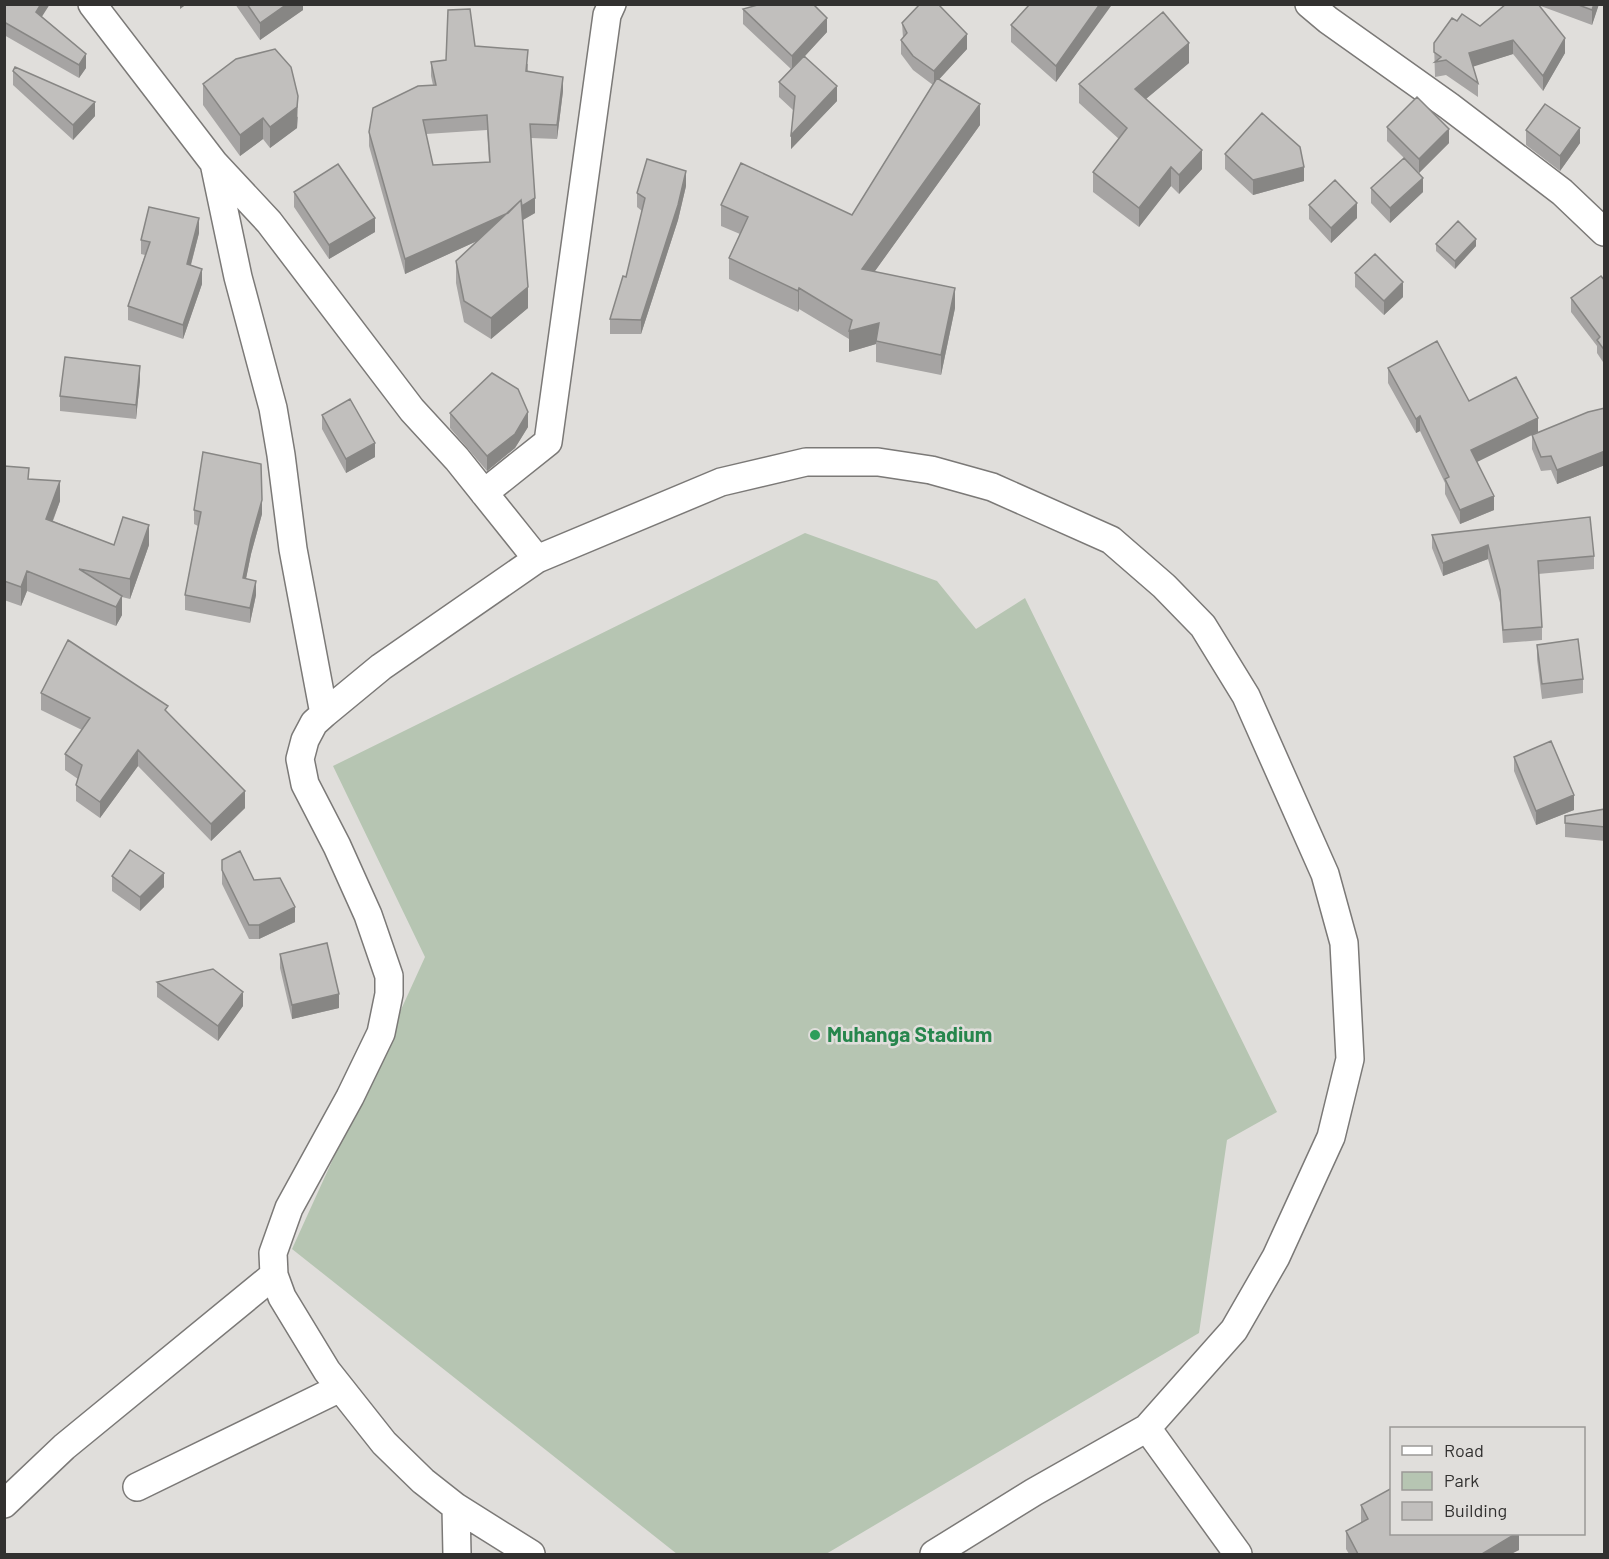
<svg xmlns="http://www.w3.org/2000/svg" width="1609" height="1559" font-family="Barlow,sans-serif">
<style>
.green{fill:#b6c5b2}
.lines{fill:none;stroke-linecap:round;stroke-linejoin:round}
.street-casing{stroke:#7b7977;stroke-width:30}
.street{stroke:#fff;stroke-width:27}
.wall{fill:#a6a4a3;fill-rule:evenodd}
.shaded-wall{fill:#878684}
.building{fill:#c1bfbd;stroke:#878684;stroke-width:1.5;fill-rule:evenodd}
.leisure-dot{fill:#2e9e5b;stroke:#e0dedb;stroke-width:2}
.labels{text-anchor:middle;stroke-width:5;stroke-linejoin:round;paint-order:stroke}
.leisure-label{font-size:21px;font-weight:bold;fill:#27864d;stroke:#e0dedb;text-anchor:start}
</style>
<rect width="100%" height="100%" fill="#e0dedb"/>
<path class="green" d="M 805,533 L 937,581 L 976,629 L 1025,598 L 1277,1112 L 1227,1140 L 1199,1333 L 826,1554 L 677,1554 L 292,1249 L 425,957 L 333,766 Z"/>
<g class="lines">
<defs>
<path id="street" d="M 92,4 L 214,163 L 238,277 L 273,408 L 281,455 L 293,549 L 324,714
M 1309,4 L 1328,20 L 1449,106 L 1562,192 L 1604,232
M 214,163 L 269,222 L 412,410 L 457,459 L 537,559
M 484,493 L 548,442 L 607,15 L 612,4
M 137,1487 L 340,1388
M 4,1504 L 64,1447 L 274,1275
M 456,1507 L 457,1554
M 531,1554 L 456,1507 L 423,1481 L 384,1443 L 327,1371 L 282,1297 L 274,1275 L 273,1253 L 289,1208 L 350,1097 L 381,1033 L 389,994 L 389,976 L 368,915 L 337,846 L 305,784 L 300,759 L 305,740 L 314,723 L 324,714 L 381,667 L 537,559 L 721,482 L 806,462 L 878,462 L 931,470 L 992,487 L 1111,540 L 1164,586 L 1203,626 L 1246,696 L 1325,874 L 1344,943 L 1350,1059 L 1331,1137 L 1276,1257 L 1234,1330 L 1147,1428
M 934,1554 L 1034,1492 L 1147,1428 L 1238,1554"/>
</defs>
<use href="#street" class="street-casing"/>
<use href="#street" class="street"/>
</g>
<path class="wall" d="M 4,4 L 42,17 L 86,68 L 79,78 L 4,35 Z
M 235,4 L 303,4 L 303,10 L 260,40 Z
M 1111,4 L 1056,82 L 1011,42 L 1011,25 Z
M 1506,4 L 1599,4 L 1592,25 L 1538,5 L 1565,53 L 1543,91 L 1513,54 L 1473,66 L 1478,83 L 1478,97 L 1446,75 L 1435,77 L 1434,43 L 1457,21 L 1480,26 Z
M 743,9 L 827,32 L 805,56 L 837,101 L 791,149 L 793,110 L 779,97 L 779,82 L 791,69 L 743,24 Z
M 902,23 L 967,49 L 939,79 L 980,125 L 875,271 L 955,308 L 941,375 L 876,362 L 876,344 L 849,352 L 849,339 L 799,309 L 798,312 L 729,279 L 729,258 L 740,234 L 721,226 L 721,205 L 852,215 L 933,85 L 913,70 L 901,54 L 901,40 L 903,38 Z
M 475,46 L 528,64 L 528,72 L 563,91 L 557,139 L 531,138 L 535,213 L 523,220 L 528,308 L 491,339 L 464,322 L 456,283 L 456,261 L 479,240 L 405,274 L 369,146 L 369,132 L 433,85 L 431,76 L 431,62 L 446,60 ZM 487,130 L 489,162 L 433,165 L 426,134 Z
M 1189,63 L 1146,99 L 1202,169 L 1179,194 L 1171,186 L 1139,227 L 1093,192 L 1093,172 L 1119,139 L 1079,103 L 1079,84 Z
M 13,71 L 95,116 L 73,140 L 13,85 Z
M 203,84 L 298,117 L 297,128 L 270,148 L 263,139 L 240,156 L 203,105 Z
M 1387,127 L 1449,143 L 1419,173 L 1387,141 Z
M 1526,130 L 1580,143 L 1560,171 L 1526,145 Z
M 1225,154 L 1304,181 L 1253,195 L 1225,169 Z
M 686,186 L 678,220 L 641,334 L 610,334 L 610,319 L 626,277 L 642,211 L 637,207 L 637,193 Z
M 1371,188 L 1423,192 L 1390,223 L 1371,203 Z
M 294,192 L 375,232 L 329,259 L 294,207 Z
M 1309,205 L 1357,218 L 1331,243 L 1309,219 Z
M 199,233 L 191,265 L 202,284 L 183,339 L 128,320 L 128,306 L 145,255 L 141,254 L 141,240 Z
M 1436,244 L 1476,246 L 1455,269 L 1436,251 Z
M 1355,273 L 1403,297 L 1384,315 L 1355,287 Z
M 1605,281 L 1605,365 L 1597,353 L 1597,346 L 1571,312 L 1571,298 Z
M 1388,368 L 1469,401 L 1477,462 L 1494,510 L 1460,524 L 1445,494 L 1445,483 L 1420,431 L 1416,433 L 1388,383 Z
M 140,380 L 136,419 L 60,411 L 60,396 Z
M 1605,408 L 1605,465 L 1557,484 L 1551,470 L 1541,471 L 1532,449 L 1532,435 Z
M 450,413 L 528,427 L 515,448 L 487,471 L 450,428 Z
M 322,415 L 375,457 L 346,473 L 322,429 Z
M 4,466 L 29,479 L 60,501 L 53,521 L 114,545 L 149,545 L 130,599 L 122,597 L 122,615 L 116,626 L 27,591 L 21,606 L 4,600 Z
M 194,510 L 262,514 L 251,554 L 246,579 L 256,595 L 250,623 L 185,610 L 185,595 L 198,526 L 194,524 Z
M 1432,535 L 1594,556 L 1594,569 L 1538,574 L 1542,627 L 1542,640 L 1503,643 L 1500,603 L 1488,559 L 1443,576 L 1432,548 Z
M 1537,645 L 1583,679 L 1583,693 L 1542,699 L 1537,659 Z
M 41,693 L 168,714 L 245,808 L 211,841 L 138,766 L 100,818 L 76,801 L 76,785 L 78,779 L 65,770 L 65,754 L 82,730 L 41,710 Z
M 1514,757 L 1574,810 L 1536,825 L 1514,771 Z
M 1605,809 L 1605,841 L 1565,837 L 1565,816 Z
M 222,860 L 254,880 L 295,922 L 259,939 L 249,939 L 222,884 Z
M 112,876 L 164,887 L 140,911 L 112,891 Z
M 280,954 L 339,1008 L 292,1019 L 280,968 Z
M 157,982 L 243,1006 L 218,1041 L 157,997 Z
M 1361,1505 L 1392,1533 L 1519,1533 L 1519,1550 L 1511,1554 L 1349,1554 L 1346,1549 L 1346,1531 L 1361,1523 Z"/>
<path class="shaded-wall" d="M 41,4 L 50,4 L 36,26 L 36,12 Z
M 180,4 L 187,4 L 180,9 Z
M 287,4 L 303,4 L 303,10 L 260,40 L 260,23 Z
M 1100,4 L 1111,4 L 1111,6 L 1056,82 L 1056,66 Z
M 1594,4 L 1599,4 L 1592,25 L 1592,10 Z
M 827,18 L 827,32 L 792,70 L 792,56 Z
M 967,34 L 967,49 L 934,85 L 934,71 Z
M 1565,38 L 1565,53 L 1543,91 L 1543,76 Z
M 1513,40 L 1513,54 L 1469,68 L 1469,53 Z
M 1189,43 L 1189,63 L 1135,108 L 1135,89 Z
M 86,54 L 86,68 L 79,78 L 79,65 Z
M 563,77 L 563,91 L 557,139 L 557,125 Z
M 837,86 L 837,101 L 791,149 L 791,135 Z
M 298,96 L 297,128 L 270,148 L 270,127 Z
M 95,102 L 95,116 L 73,140 L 73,125 Z
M 980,104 L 980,125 L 862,289 L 862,269 Z
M 263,118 L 263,139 L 240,156 L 240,135 Z
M 1580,128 L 1580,143 L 1560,171 L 1560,156 Z
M 1449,129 L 1449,143 L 1419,173 L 1419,159 Z
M 1202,150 L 1202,169 L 1179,194 L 1179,175 Z
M 1171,167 L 1171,186 L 1139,227 L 1139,208 Z
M 1304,167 L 1304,181 L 1253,195 L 1253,180 Z
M 686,171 L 686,186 L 678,220 L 641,334 L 641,320 Z
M 1423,178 L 1423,192 L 1390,223 L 1390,208 Z
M 535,198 L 535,213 L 521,221 L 405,274 L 405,259 Z
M 1357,203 L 1357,218 L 1331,243 L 1331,228 Z
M 199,218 L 199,233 L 187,279 L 187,264 Z
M 375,218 L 375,232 L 329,259 L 329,245 Z
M 1476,239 L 1476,246 L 1455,269 L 1455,261 Z
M 202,269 L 202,284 L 183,339 L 183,325 Z
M 1403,282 L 1403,297 L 1384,315 L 1384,301 Z
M 528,287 L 528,308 L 491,339 L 491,318 Z
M 799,288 L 799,309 L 798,312 L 798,291 Z
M 955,288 L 955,308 L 941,375 L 941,355 Z
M 879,323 L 876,344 L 849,352 L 849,331 Z
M 140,366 L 140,380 L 136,419 L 136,405 Z
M 528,412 L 528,427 L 515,448 L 487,471 L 487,456 Z
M 1420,416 L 1420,431 L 1416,433 L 1416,419 Z
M 1538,418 L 1538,432 L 1471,465 L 1471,450 Z
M 375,443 L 375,457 L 346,473 L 346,459 Z
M 1605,451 L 1605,465 L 1557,484 L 1557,470 Z
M 60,481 L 60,501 L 46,538 L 46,519 Z
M 1494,496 L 1494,510 L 1460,524 L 1460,510 Z
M 262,500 L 262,514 L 251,554 L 243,593 L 243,578 L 251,539 Z
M 149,525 L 149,545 L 130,599 L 130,579 Z
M 1488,545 L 1488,559 L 1443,576 L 1443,563 Z
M 27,571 L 27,591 L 21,606 L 21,587 Z
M 256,581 L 256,595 L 250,623 L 250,608 Z
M 122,596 L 122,615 L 116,626 L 116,607 Z
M 138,750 L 138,766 L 100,818 L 100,802 Z
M 245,791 L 245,808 L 211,841 L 211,824 Z
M 1574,795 L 1574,810 L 1536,825 L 1536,811 Z
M 164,873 L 164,887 L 140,911 L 140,897 Z
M 295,907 L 295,922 L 259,939 L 259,925 Z
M 243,992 L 243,1006 L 218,1041 L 218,1026 Z
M 339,994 L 339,1008 L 292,1019 L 292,1005 Z
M 1517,1533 L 1519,1533 L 1519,1550 L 1511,1554 L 1482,1554 Z"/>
<path class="building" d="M 4,4 L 41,4 L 36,12 L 86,54 L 79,65 L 4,22 Z
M 247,4 L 287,4 L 260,23 Z
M 761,4 L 813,4 L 827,18 L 792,56 L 743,9 Z
M 920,4 L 938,4 L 967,34 L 934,71 L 913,56 L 901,40 L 907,33 L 902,23 Z
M 1030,4 L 1100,4 L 1056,66 L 1011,25 Z
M 1506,4 L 1538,4 L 1565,38 L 1543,76 L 1513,40 L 1469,53 L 1478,83 L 1446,60 L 1435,62 L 1441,57 L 1434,52 L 1434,43 L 1452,18 L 1457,21 L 1462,14 L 1480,26 Z
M 1576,4 L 1594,4 L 1592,10 Z
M 470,9 L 475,46 L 528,50 L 526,71 L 563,77 L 557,125 L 530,124 L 535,198 L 522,206 L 521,200 L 508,213 L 405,259 L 369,132 L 373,108 L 418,86 L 436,85 L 431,62 L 446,60 L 448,10 ZM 487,115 L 490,162 L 433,165 L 423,120 Z
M 1163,12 L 1189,43 L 1135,89 L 1202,150 L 1179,175 L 1171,167 L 1139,208 L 1093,172 L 1127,128 L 1079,84 Z
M 275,49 L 291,67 L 298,96 L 297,107 L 270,127 L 263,118 L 240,135 L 203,84 L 236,59 Z
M 804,56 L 837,86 L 791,135 L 795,96 L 779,82 Z
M 15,67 L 95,102 L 73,125 L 13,71 Z
M 937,78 L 980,104 L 862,269 L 955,288 L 941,355 L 876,341 L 879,323 L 849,331 L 852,320 L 799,288 L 798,291 L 729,258 L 748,217 L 721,205 L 741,163 L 852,215 Z
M 1417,97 L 1449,129 L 1419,159 L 1387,127 Z
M 1545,104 L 1580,128 L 1560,156 L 1526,130 Z
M 1262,113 L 1300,147 L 1304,167 L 1253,180 L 1225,154 Z
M 1404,158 L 1423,178 L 1390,208 L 1371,188 Z
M 647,159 L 686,171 L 678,205 L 641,320 L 610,319 L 623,276 L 626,277 L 645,198 L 637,193 Z
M 338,164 L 375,218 L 329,245 L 294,192 Z
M 1335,180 L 1357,203 L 1331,228 L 1309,205 Z
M 521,200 L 528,287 L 491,318 L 464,301 L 456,261 Z
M 149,207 L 199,218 L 187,264 L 202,269 L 183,325 L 128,306 L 150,242 L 141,240 Z
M 1458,221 L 1476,239 L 1455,261 L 1436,244 Z
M 1375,254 L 1403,282 L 1384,301 L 1355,273 Z
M 1601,276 L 1605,281 L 1605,351 L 1597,340 L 1600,337 L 1571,298 Z
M 1437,341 L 1469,401 L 1516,377 L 1538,418 L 1471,450 L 1494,496 L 1460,510 L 1445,479 L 1449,477 L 1420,416 L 1416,419 L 1388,368 Z
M 65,357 L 140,366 L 136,405 L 60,396 Z
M 492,373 L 518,389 L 528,412 L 515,434 L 487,456 L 450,413 Z
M 350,399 L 375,443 L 346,459 L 322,415 Z
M 1605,408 L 1605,451 L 1557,470 L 1551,456 L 1541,457 L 1532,435 L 1588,412 Z
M 203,452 L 261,464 L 262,500 L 251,539 L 243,578 L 256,581 L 250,608 L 185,595 L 201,512 L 194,510 Z
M 4,466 L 29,468 L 28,479 L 60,481 L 46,519 L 114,545 L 123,517 L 149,525 L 130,579 L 79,569 L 122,596 L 116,607 L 27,571 L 21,587 L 4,581 Z
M 1590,517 L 1594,556 L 1538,561 L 1542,627 L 1503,630 L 1500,590 L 1488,545 L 1443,563 L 1432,535 Z
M 1578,639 L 1583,679 L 1542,684 L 1537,645 Z
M 68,640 L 168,706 L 165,710 L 245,791 L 211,824 L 138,750 L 100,802 L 76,785 L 82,765 L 65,754 L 90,718 L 41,693 Z
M 1551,741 L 1574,795 L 1536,811 L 1514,757 Z
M 1605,809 L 1605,827 L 1565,823 L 1565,816 Z
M 130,850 L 164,873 L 140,897 L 112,876 Z
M 240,851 L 254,880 L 280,878 L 295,907 L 259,925 L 249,925 L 222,870 L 222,860 Z
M 327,943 L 339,994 L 292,1005 L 280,954 Z
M 213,969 L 243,992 L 218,1026 L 157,982 Z
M 1392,1488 L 1392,1533 L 1517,1533 L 1482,1554 L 1358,1554 L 1346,1531 L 1368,1519 L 1361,1505 Z"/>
<circle class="leisure-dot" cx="815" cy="1035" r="6"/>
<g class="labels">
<g class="leisure-label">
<text x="827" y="1042">Muhanga Stadium</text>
</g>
</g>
<rect width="1609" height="1559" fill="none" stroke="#323130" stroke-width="12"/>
<rect x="1390" y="1427" width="195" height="108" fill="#e0dedb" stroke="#9a9997" stroke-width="1.5"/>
<rect x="1402" y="1446" width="30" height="9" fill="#ffffff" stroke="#9a9997" stroke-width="1.5"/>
<text x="1444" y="1457" font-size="18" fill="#323130">Road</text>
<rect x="1402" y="1472" width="30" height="18" fill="#b6c5b2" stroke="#9a9997" stroke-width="1.5"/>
<text x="1444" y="1487" font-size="18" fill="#323130">Park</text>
<rect x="1402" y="1502" width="30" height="18" fill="#c1bfbd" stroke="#9a9997" stroke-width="1.5"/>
<text x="1444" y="1517" font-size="18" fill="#323130">Building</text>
</svg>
